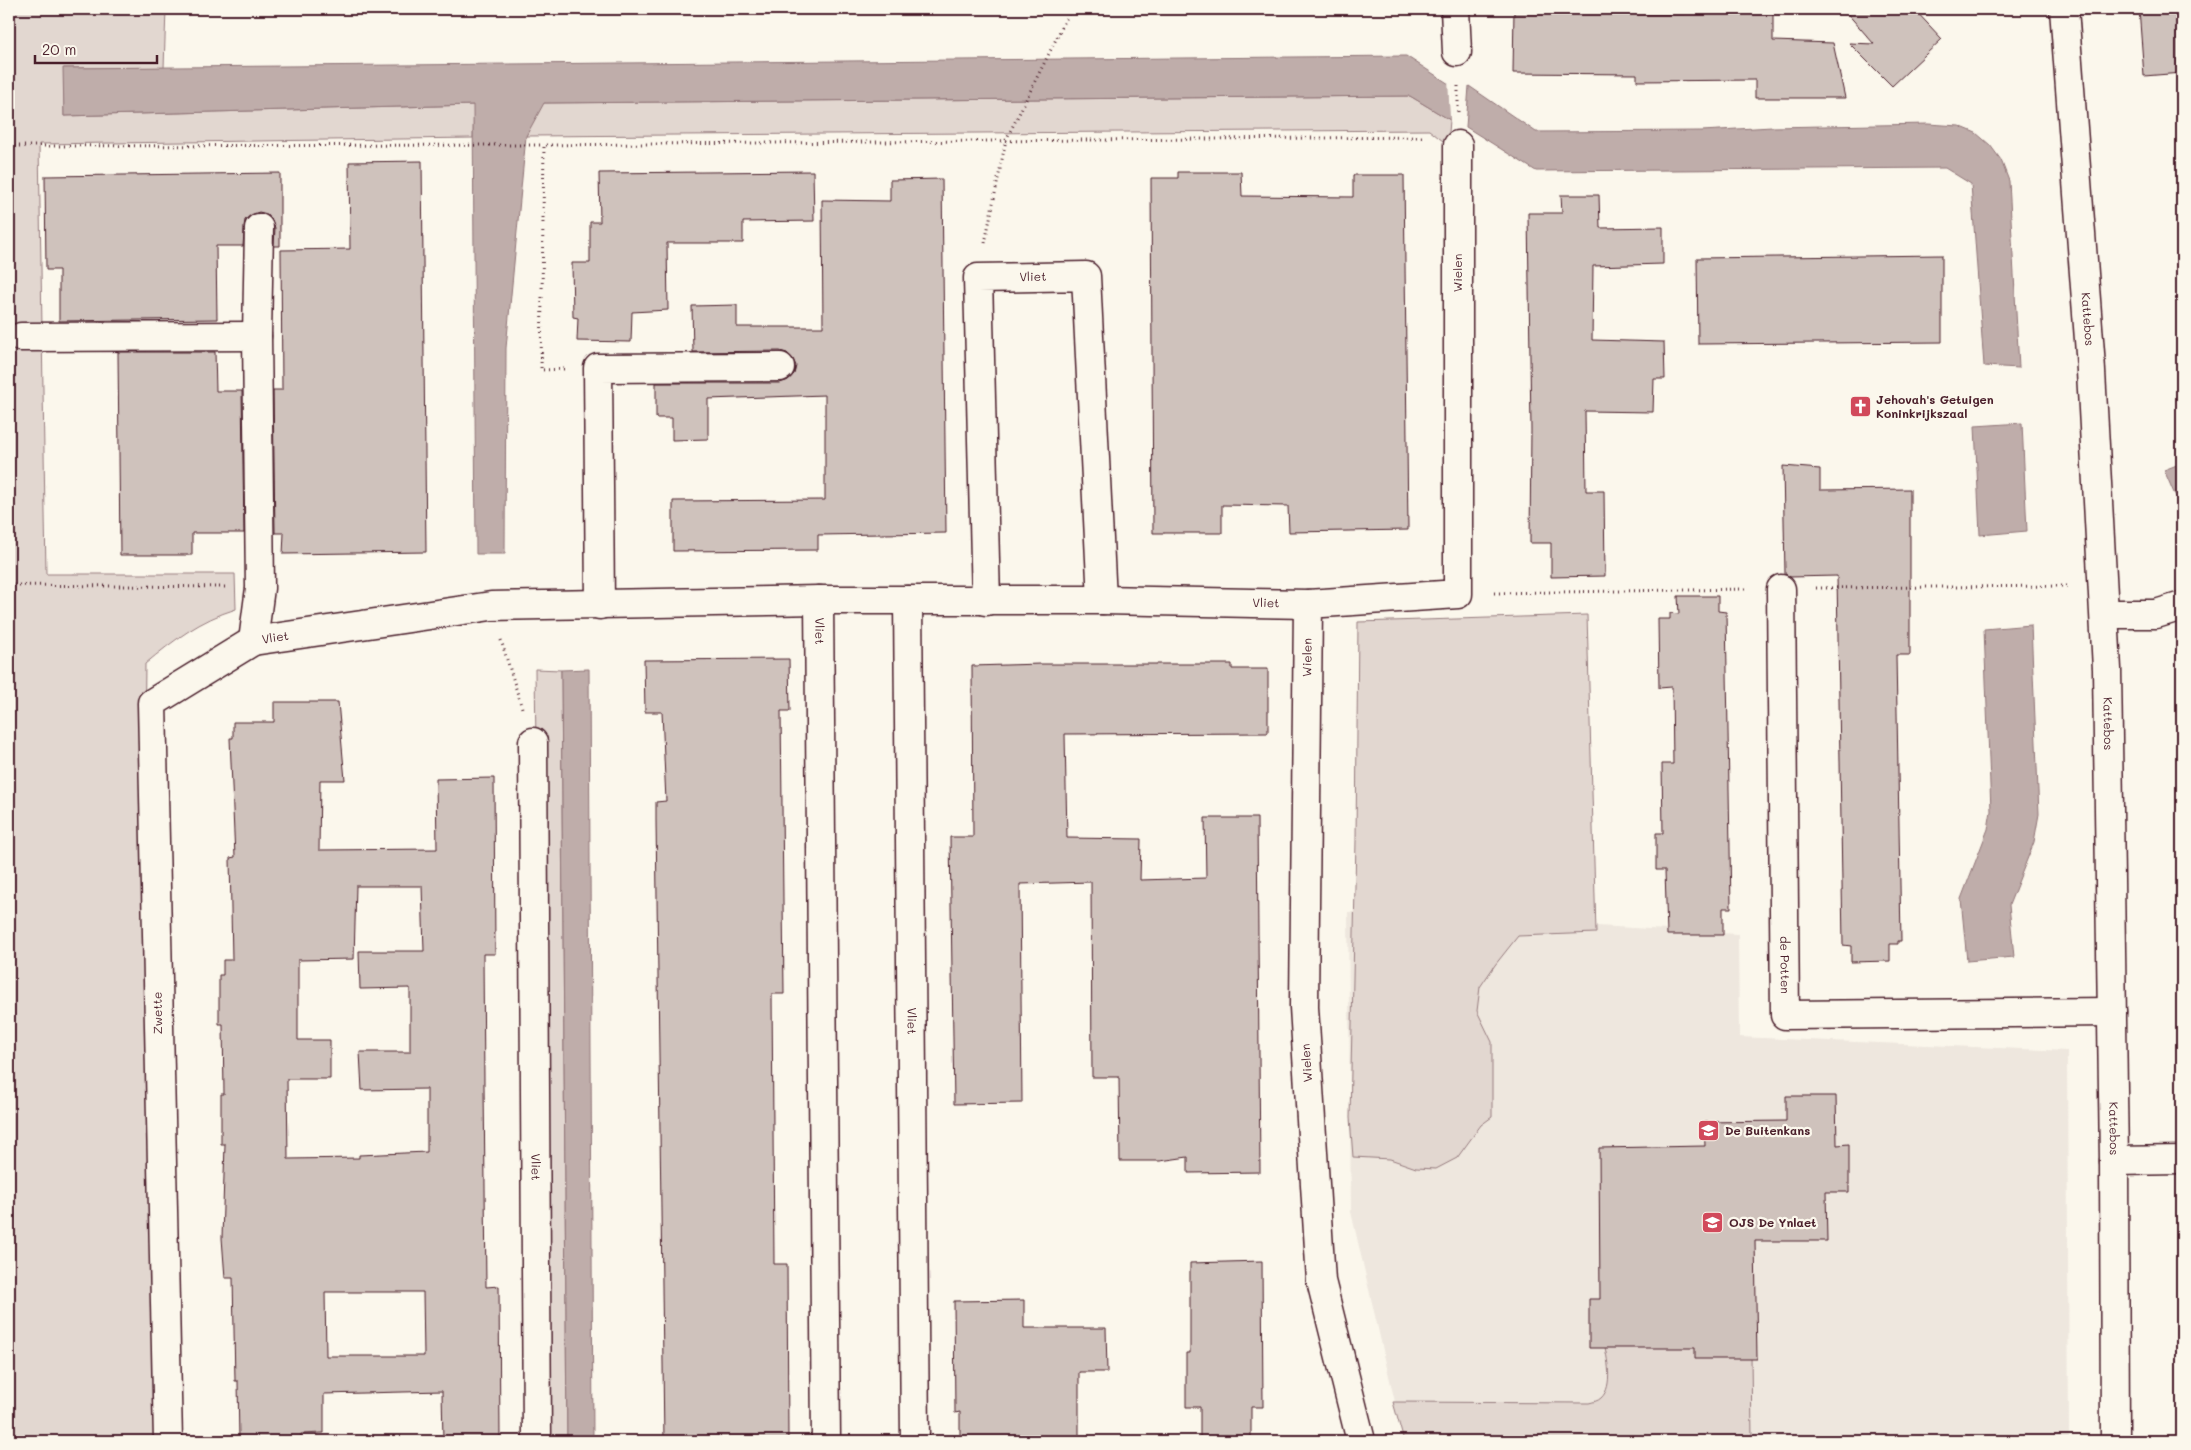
<svg xmlns="http://www.w3.org/2000/svg" width="2191" height="1450" font-family="Mali,sans-serif">
<style>
.built{fill:#eee7de}
.green{fill:#e2d7d0;stroke:#967b7e}
.water{fill:#bfadaa;stroke:#907477}
.pier{fill:#fbf7ec}
.building{fill:#cfc2bc;stroke:#4a1f2b;fill-rule:evenodd}
.lines{fill:none;stroke-linecap:round;stroke-linejoin:round}
.minor-casing{stroke:#4a1f2b;stroke-width:31}
.tertiary-casing{stroke:#4a1f2b;stroke-width:31}
.path{stroke:#4a1f2b;stroke-width:3;stroke-dasharray:1 4;stroke-linecap:butt}
.minor{stroke:#fbf7ec;stroke-width:28}
.tertiary{stroke:#fbf7ec;stroke-width:28}
.labels{text-anchor:middle;stroke-width:4.5;stroke-linejoin:round;paint-order:stroke}
.street-label{font-size:12px;fill:#4a1f2b;stroke:#fbf7ec}
.poi-label{font-size:12px;font-weight:bold;fill:#4a1f2b;stroke:#fbf7ec;text-anchor:start}
</style>
<rect width="100%" height="100%" fill="#fbf7ec"/>
<filter id="ink" filterUnits="userSpaceOnUse"><feTurbulence type="fractalNoise" baseFrequency=".02" numOctaves="2"/><feDisplacementMap in="SourceGraphic" scale="10" xChannelSelector="R" yChannelSelector="G"/><feConvolveMatrix kernelMatrix="1 2 1 2 8 2 1 2 1" color-interpolation-filters="sRGB"/></filter>
<g filter="url(#ink)">
<path class="built" d="M 1348,912 L 1738,934 L 1739,1037 L 2067,1051 L 2069,1441 L 1404,1441 L 1351,1212 Z"/>
<path class="green" d="M 9,9 L 166,9 L 164,68 L 64,68 L 64,116 L 474,105 L 473,138 L 39,144 L 46,574 L 235,574 L 236,609 C 200,620 174,640 145,664 L 143,833 L 154,1441 L 9,1441 Z
M 1410,96 L 1450,120 L 1448,145 L 1429,130 L 526,136 L 527,117 L 543,103 Z
M 1587,615 L 1596,933 L 1518,936 L 1495,965 L 1480,987 L 1477,1011 L 1492,1042 L 1492,1117 L 1481,1125 L 1457,1158 L 1436,1169 L 1416,1168 L 1390,1159 L 1353,1157 L 1350,1118 L 1356,840 L 1358,622 Z
M 535,669 L 561,670 L 567,1441 L 545,1441 Z
M 1721,1338 L 1751,1355 L 1752,1441 L 1404,1441 L 1393,1402 L 1589,1403 C 1593,1402 1598,1401 1601,1398 C 1614,1386 1607,1358 1604,1342 Z"/>
<path class="water" d="M 1406,56 L 1449,84 L 1450,120 L 1410,96 L 544,103 L 526,136 L 506,348 L 505,554 L 476,554 L 473,105 L 64,116 L 63,68 Z
M 1469,86 L 1536,132 L 1702,131 L 1772,127 L 1928,124 L 1959,126 L 1976,133 L 1990,145 L 2001,160 L 2009,181 L 2019,368 L 1984,366 L 1971,184 L 1945,168 L 1536,171 L 1466,127 Z
M 2022,423 L 2027,531 L 1980,535 L 1975,426 Z
M 2182,463 L 2182,504 L 2174,493 L 2164,470 Z
M 2031,625 L 2039,814 L 2034,842 L 2009,905 L 2014,957 L 1967,961 L 1961,899 L 1988,829 L 1991,811 L 1984,629 Z
M 589,669 L 593,1441 L 567,1441 L 561,670 Z"/>
<path class="pier" d="M 1448,80 L 1452,84 L 1452,120 L 1450,123 Z"/>
<path class="building" d="M 1514,9 L 1617,9 L 1617,14 L 1684,14 L 1684,9 L 1721,9 L 1721,14 L 1773,13 L 1773,41 L 1833,43 L 1845,98 L 1755,98 L 1755,80 L 1637,81 L 1637,74 L 1513,73 Z
M 1867,9 L 1914,9 L 1942,39 L 1892,86 L 1849,43 L 1874,44 L 1846,12 L 1870,12 Z
M 2139,9 L 2182,9 L 2182,73 L 2144,76 Z
M 422,161 L 426,552 L 283,554 L 284,533 L 275,533 L 273,390 L 282,390 L 281,250 L 350,249 L 349,162 Z
M 813,171 L 814,221 L 743,222 L 743,243 L 667,243 L 668,310 L 632,312 L 631,342 L 577,341 L 578,318 L 573,317 L 572,263 L 590,263 L 590,222 L 600,222 L 599,173 Z
M 1178,172 L 1241,172 L 1242,196 L 1353,197 L 1353,175 L 1404,175 L 1408,530 L 1289,532 L 1288,506 L 1222,505 L 1222,533 L 1153,533 L 1151,178 L 1178,178 Z
M 280,173 L 280,246 L 274,246 L 275,228 L 272,220 L 267,214 L 259,212 L 251,215 L 245,220 L 243,246 L 216,246 L 217,319 L 59,321 L 59,270 L 46,270 L 45,176 Z
M 942,179 L 946,533 L 818,535 L 818,550 L 673,551 L 673,501 L 825,500 L 825,395 L 708,399 L 708,439 L 672,440 L 672,418 L 656,418 L 656,383 L 780,383 L 788,380 L 794,374 L 796,366 L 793,359 L 787,353 L 780,351 L 693,352 L 692,306 L 737,305 L 737,327 L 823,327 L 822,200 L 890,201 L 890,180 Z
M 1561,195 L 1599,195 L 1600,228 L 1663,227 L 1663,264 L 1593,266 L 1592,340 L 1664,342 L 1665,379 L 1654,379 L 1653,412 L 1585,411 L 1586,491 L 1604,491 L 1605,576 L 1551,577 L 1551,543 L 1530,543 L 1531,430 L 1528,213 L 1562,213 Z
M 1942,255 L 1942,342 L 1698,344 L 1697,258 Z
M 118,352 L 215,352 L 216,391 L 242,391 L 244,533 L 192,533 L 192,555 L 120,555 Z
M 1783,466 L 1820,469 L 1820,490 L 1910,489 L 1910,655 L 1896,655 L 1901,941 L 1898,941 L 1898,944 L 1890,944 L 1890,961 L 1851,962 L 1851,946 L 1843,945 L 1837,576 L 1790,577 L 1785,574 Z
M 1678,596 L 1718,596 L 1718,611 L 1726,612 L 1731,908 L 1723,908 L 1723,935 L 1667,935 L 1665,870 L 1656,870 L 1656,833 L 1663,833 L 1662,764 L 1673,764 L 1672,687 L 1659,688 L 1658,619 L 1670,619 L 1670,613 L 1679,614 Z
M 789,659 L 790,711 L 781,711 L 784,994 L 772,994 L 774,1264 L 787,1264 L 788,1441 L 664,1441 L 656,820 L 656,802 L 666,801 L 662,712 L 645,712 L 644,660 Z
M 1041,664 L 1232,664 L 1232,669 L 1268,669 L 1268,733 L 1065,734 L 1067,838 L 1141,839 L 1140,880 L 1206,878 L 1205,818 L 1257,818 L 1260,1172 L 1188,1173 L 1188,1157 L 1160,1161 L 1120,1161 L 1119,1077 L 1092,1077 L 1091,882 L 1020,884 L 1022,1103 L 954,1104 L 950,837 L 973,837 L 972,666 Z
M 274,702 L 338,702 L 345,780 L 320,780 L 319,850 L 437,849 L 436,779 L 494,778 L 495,954 L 483,954 L 484,1086 L 486,1287 L 499,1286 L 500,1441 L 443,1441 L 442,1391 L 324,1394 L 324,1433 L 301,1434 L 301,1441 L 239,1441 L 238,1381 L 235,1381 L 233,1278 L 225,1278 L 222,1238 L 225,1144 L 221,1144 L 221,1094 L 224,1094 L 223,1024 L 219,1024 L 219,975 L 223,975 L 223,960 L 232,960 L 230,858 L 235,857 L 230,738 L 233,738 L 233,722 L 274,722 ZM 356,886 L 422,886 L 424,951 L 359,951 L 360,989 L 410,988 L 410,1052 L 360,1052 L 362,1090 L 427,1089 L 427,1152 L 359,1155 L 359,1158 L 288,1159 L 287,1079 L 330,1079 L 330,1040 L 298,1040 L 298,960 L 354,959 ZM 325,1292 L 423,1292 L 424,1356 L 326,1356 Z
M 1786,1096 L 1836,1096 L 1837,1145 L 1849,1144 L 1849,1192 L 1826,1192 L 1827,1241 L 1755,1241 L 1757,1359 L 1695,1359 L 1695,1348 L 1589,1348 L 1589,1299 L 1600,1299 L 1599,1148 L 1705,1146 L 1704,1122 L 1786,1121 Z
M 1262,1261 L 1263,1407 L 1251,1407 L 1251,1441 L 1200,1441 L 1200,1407 L 1186,1407 L 1186,1353 L 1190,1353 L 1190,1263 Z
M 1024,1300 L 1024,1328 L 1106,1328 L 1107,1372 L 1079,1372 L 1079,1441 L 960,1441 L 960,1412 L 955,1413 L 954,1301 Z"/>
<g class="lines">
<defs>
<g id="minor">
<path d="M 1455,9 L 1457,52"/>
<path id="s1" d="M 259,228 L 257,336 L 260,588 L 253,641 L 491,606 L 819,600 L 1102,600 L 1308,604"/>
<path d="M 21,337 L 257,336"/>
<path id="s2" d="M 1781,589 L 1785,1015 L 2112,1012"/>
<path id="s3" d="M 819,600 L 826,1441"/>
<path id="s4" d="M 908,600 L 915,1441"/>
<path id="s5" d="M 986,601 L 978,278 L 1086,276 L 1102,600"/>
<path d="M 600,605 L 598,368 L 780,367"/>
<path d="M 2105,614 L 2156,614 L 2182,606"/>
<path id="s6" d="M 533,742 L 537,1441"/>
<path d="M 2114,1161 L 2182,1160"/>
<path d="M 168,1441 L 152,703 L 253,641"/>
<path id="s7" d="M 1361,1441 L 1321,1281 L 1304,1007 L 1308,604 L 1458,594 L 1458,145"/>
</g>
<g id="tertiary">
<path id="s8" d="M 2064,9 L 2090,353 L 2107,669 L 2114,1161 L 2115,1441"/>
</g>
</defs>
<use href="#minor" class="minor-casing"/>
<use href="#tertiary" class="tertiary-casing"/>
<path class="path" d="M 1458,86 L 1458,112
M 9,146 L 544,145
M 985,243 L 1006,140 L 1071,9
M 564,369 L 541,370 L 544,145 L 1425,137
M 9,585 L 226,587
M 1816,588 L 2067,586
M 1494,593 L 1745,589
M 501,640 L 522,708"/>
<use href="#minor" class="minor"/>
<use href="#tertiary" class="tertiary"/>
</g>
</g>
<defs>
<symbol id="church-square" viewBox="-11 -11 22 22"><rect x="-9" y="-9" width="18" height="18" rx="4" fill="#d1495b" stroke="#fbf7ec"/><path d="M-1.2-6h2.4v3.5h3.3v2.4h-3.3V6h-2.4V-.1h-3.3v-2.4h3.3Z" fill="#fff"/></symbol>
<symbol id="school-square" viewBox="-11 -11 22 22"><rect x="-9" y="-9" width="18" height="18" rx="4" fill="#d1495b" stroke="#fbf7ec"/><path d="M0-5L7-2L0 1L-7-2ZM-4 1L0 2.5L4 1V4Q0 6-4 4Z" fill="#fff"/></symbol>
</defs>
<g fill-rule="evenodd">
<use href="#church-square" x="1848" y="394" width="25" height="25"/>
<use href="#school-square" x="1696" y="1118" width="25" height="25"/>
<use href="#school-square" x="1700" y="1210" width="25" height="25"/>
</g>
<g class="labels">
<g class="street-label">
<text transform="translate(1458 273) rotate(-90)" y="4">Wielen</text>
<text dy="4" stroke="none"><textPath href="#s5" startOffset="378">Vliet</textPath></text>
<text dy="4" stroke="none"><textPath href="#s8" startOffset="311">Kattebos</textPath></text>
<text dy="4" stroke="none"><textPath href="#s1" startOffset="1429">Vliet</textPath></text>
<text dy="4" stroke="none"><textPath href="#s3" startOffset="31">Vliet</textPath></text>
<text dy="4" stroke="none"><textPath href="#s1" startOffset="436">Vliet</textPath></text>
<text dy="4" stroke="none"><textPath href="#s7" startOffset="789">Wielen</textPath></text>
<text dy="4" stroke="none"><textPath href="#s8" startOffset="716">Kattebos</textPath></text>
<text dy="4" stroke="none"><textPath href="#s2" startOffset="376">de Potten</textPath></text>
<text transform="translate(158 1013) rotate(-91)" y="4">Zwette</text>
<text dy="4" stroke="none"><textPath href="#s4" startOffset="421">Vliet</textPath></text>
<text transform="translate(1307 1063) rotate(-94)" y="4">Wielen</text>
<text dy="4" stroke="none"><textPath href="#s8" startOffset="1121">Kattebos</textPath></text>
<text dy="4" stroke="none"><textPath href="#s6" startOffset="425">Vliet</textPath></text>
</g>
<g class="poi-label">
<text x="1876" y="404">Jehovah's Getuigen<tspan x="1876" dy="14">Koninkrijkszaal</tspan></text>
<text x="1725" y="1135">De Buitenkans</text>
<text x="1729" y="1227">OJS De Ynlaet</text>
</g>
</g>
<rect width="2191" height="1450" fill="none" stroke="#fbf7ec" stroke-width="30"/>
<rect x="15" y="15" width="2161" height="1420" fill="none" stroke="#4a1f2b" stroke-width="2" filter="url(#ink)"/>
<path d="M35 55v8h122v-8" fill="none" stroke="#4a1f2b" stroke-width="2.5"/>
<text x="42" y="55" font-size="15" fill="#4a1f2b" stroke="#fbf7ec" stroke-width="4" paint-order="stroke">20 m</text>
</svg>
